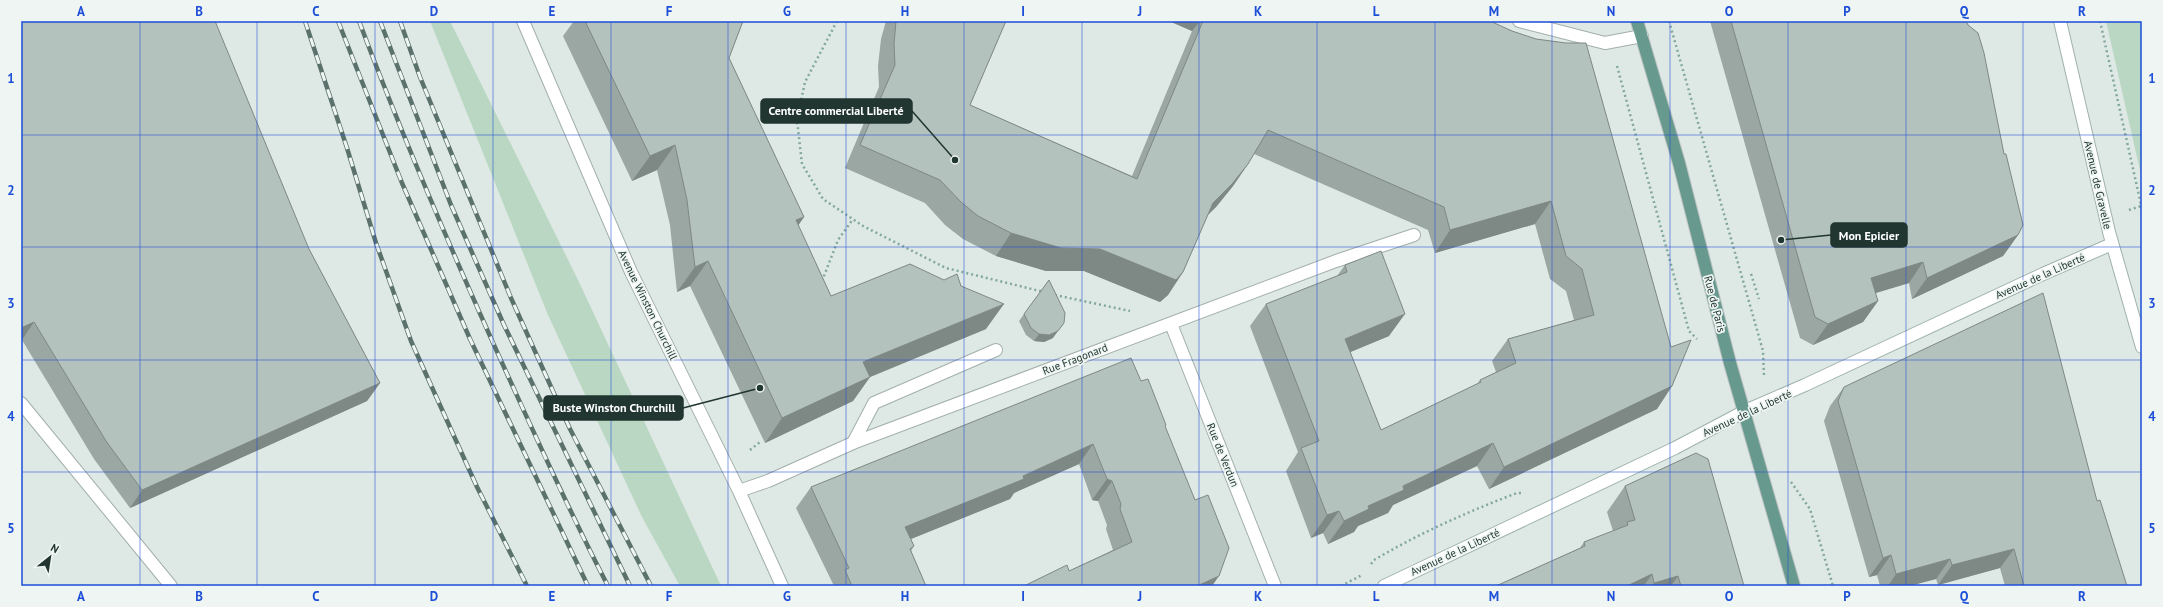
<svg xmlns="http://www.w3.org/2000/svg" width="2163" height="607" font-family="'PT Sans',sans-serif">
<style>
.green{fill:#b9d7c2}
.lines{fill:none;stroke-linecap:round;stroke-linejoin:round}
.lane-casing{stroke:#a2afab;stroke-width:14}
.street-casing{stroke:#a2afab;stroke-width:14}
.secondary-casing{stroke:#9fb2ac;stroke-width:14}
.primary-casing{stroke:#bcc3c1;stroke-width:14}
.path{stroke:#82a89e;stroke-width:2.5;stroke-dasharray:2 3;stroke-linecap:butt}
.lane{stroke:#fff;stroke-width:12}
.street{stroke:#fff;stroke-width:12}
.secondary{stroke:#fff;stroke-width:12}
.primary{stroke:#67998e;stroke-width:12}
.rail-casing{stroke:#5b726c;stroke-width:4.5}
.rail{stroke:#eef5f2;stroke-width:3;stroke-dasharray:9;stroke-linecap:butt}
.wall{fill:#9ba7a3}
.shaded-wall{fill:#7e8884}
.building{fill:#b4c2bd;stroke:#7e8884}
.grid{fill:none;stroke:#1d4ed8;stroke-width:1;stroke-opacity:0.55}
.labels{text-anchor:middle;stroke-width:3.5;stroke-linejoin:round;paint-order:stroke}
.street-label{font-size:11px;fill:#213631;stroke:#eef5f2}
.leader{fill:none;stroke:#213631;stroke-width:1.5}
.callout-dot{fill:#213631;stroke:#eef5f2;stroke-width:1.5}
.callout{fill:#213631;stroke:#213631;stroke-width:1.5}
.callout-label{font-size:12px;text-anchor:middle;font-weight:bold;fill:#fff}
.neatline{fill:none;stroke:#1d4ed8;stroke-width:1.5}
.grid-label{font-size:13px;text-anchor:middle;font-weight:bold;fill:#1d4ed8}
</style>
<rect width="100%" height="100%" fill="#dee8e4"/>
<path class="green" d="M 430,21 L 450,21 L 578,280 L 721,586 L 680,586 L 642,517 L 548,315 Z
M 2106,21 L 2142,21 L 2142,179 Z"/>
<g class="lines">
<defs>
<path id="lane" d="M 21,403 L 171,586
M 853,443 L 874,403 L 996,350"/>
<path id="street" d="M 523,21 L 631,272 L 739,491 L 782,586
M 1519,21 L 1605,43 L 1642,36
M 1171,324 L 1275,586
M 739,491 L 768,481 L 853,443 L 1336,261 L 1414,235"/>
<path id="secondary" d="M 2060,21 L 2109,232 L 2142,347
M 1384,586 L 1675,448 L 1745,411 L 1805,385 L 2043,274 L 2112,244"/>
<path id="primary" d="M 1637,21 L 1679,163 L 1730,363 L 1794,586"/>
</defs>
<use href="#lane" class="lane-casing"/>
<use href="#street" class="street-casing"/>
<use href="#secondary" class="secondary-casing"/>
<use href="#primary" class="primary-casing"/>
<path class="path" d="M 837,21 L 805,82 L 797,120 L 802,164 L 823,199 L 863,226 L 946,268 L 1044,292
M 1669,21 L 1763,351 L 1764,376
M 2100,21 L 2142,209
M 1617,66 L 1689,331 L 1697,339
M 2129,210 L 2141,206
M 1751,274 L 1759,299
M 822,281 L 838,240 L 853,219
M 1055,295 L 1130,311
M 750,450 L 760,442
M 1791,482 L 1810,509 L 1833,586
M 1371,564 L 1374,560 C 1420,533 1467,512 1517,493 L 1521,493
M 1341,586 L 1362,575"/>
<use href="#lane" class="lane"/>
<use href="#street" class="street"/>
<use href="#secondary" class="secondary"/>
<use href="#primary" class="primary"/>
<defs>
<path id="rail" d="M 305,21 L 347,148 L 376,243 L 411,341 L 477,487 L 527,586
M 338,21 L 402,183 L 470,339 L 588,586
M 359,21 C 404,141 455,259 508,376 C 540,446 572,517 608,586
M 380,21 L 451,205 L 504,325 L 630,586
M 400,21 L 420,77 L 511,298 L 570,429 L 651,586"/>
</defs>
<use href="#rail" class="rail-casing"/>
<use href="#rail" class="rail"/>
</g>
<path class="wall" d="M 21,21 L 309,249 L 380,383 L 367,401 L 130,508 L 94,459 L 22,340 L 21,340 Z
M 574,21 L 743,21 L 729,58 L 804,217 L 798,225 L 831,296 L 944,280 L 961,286 L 986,329 L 870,377 L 853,401 L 765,443 L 690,286 L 677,292 L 670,225 L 657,170 L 632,181 L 563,36 Z
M 886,21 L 1006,21 L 970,105 L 1132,176 L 1192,31 L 1169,21 L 1490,21 L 1672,386 L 1657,409 L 1489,489 L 1477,466 L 1393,505 L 1388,513 L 1358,526 L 1354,532 L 1328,544 L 1323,533 L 1311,538 L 1286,471 L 1298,452 L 1250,326 L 1266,304 L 1337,276 L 1345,265 L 1389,336 L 1350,352 L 1381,430 L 1477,384 L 1480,380 L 1496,372 L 1492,361 L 1508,339 L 1574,320 L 1566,291 L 1550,279 L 1535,224 L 1435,253 L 1428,230 L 1254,154 L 1248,164 L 1233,186 L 1216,207 L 1208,215 L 1183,272 L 1168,295 L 1160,302 L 1084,271 L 1046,271 L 996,256 L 963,239 L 945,225 L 925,203 L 845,168 L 879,87 L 878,66 L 881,39 Z
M 1710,21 L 1966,21 L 2018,235 L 2003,256 L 1912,299 L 1909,283 L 1875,293 L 1878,301 L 1863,322 L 1813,345 L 1800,338 Z
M 1049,280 L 1053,338 L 1044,342 L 1034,341 L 1026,335 L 1019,321 Z
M 1141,381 L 1165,427 L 1212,586 L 1069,571 L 1113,550 L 1106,529 L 1107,525 L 1098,501 L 1092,500 L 1079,464 L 1014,493 L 1010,499 L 911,539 L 914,546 L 911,551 L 926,586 L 834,586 L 796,508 L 811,487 Z
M 1844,387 L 2097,501 L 2127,586 L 2005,586 L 2000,568 L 1938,585 L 1936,579 L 1909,586 L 1880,586 L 1877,575 L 1869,577 L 1824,421 L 1830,406 Z
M 1625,486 L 1744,586 L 1496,586 L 1580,548 L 1584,542 L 1613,531 L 1607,512 Z"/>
<path class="shaded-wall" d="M 1169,21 L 1200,21 L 1192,31 Z
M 675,145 L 657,170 L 632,181 L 650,156 Z
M 1248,164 L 1233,186 L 1216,207 L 1197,225 L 1213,203 Z
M 1551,201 L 1535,224 L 1435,253 L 1450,230 Z
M 804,217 L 787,242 L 796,220 Z
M 1011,233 L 1100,249 L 1183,272 L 1168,295 L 1160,302 L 1084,271 L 1046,271 L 996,256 Z
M 2018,235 L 2003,256 L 1912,299 L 1927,278 Z
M 708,261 L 690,286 L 677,292 L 695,267 Z
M 1923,262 L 1909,283 L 1856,299 L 1871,278 Z
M 1878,301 L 1863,322 L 1813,345 L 1828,324 Z
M 1004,304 L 986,329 L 870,377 L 853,401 L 765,443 L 782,418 L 863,362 Z
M 1405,314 L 1389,336 L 1329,361 L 1345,339 Z
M 34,322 L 22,340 L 21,340 L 21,328 Z
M 1058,331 L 1053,338 L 1044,342 L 1034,341 L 1039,334 Z
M 380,383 L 367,401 L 130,508 L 142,490 Z
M 1672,386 L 1657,409 L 1489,489 L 1504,467 Z
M 1493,443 L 1477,466 L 1393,505 L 1388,513 L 1358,526 L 1354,532 L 1328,544 L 1344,521 L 1368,506 L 1403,486 Z
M 1093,444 L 1079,464 L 1014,493 L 1010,499 L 891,547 L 905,527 L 1023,476 Z
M 1107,479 L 1112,481 L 1098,501 L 1092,500 Z
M 1339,511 L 1323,533 L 1311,538 L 1327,515 Z
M 2014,549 L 2000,568 L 1938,585 L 1952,565 Z
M 1891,555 L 1877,575 L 1869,577 L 1883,558 Z
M 1950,559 L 1936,579 L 1909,586 L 1888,586 L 1896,574 Z
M 1652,574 L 1644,586 L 1627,586 Z
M 1219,576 L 1212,586 L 1197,586 Z
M 1678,576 L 1671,586 L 1652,586 L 1654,583 Z"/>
<path class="building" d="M 21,21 L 215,21 L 309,249 L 380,383 L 142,490 L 106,441 L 34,322 L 21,328 Z
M 585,21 L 743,21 L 729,58 L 804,217 L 796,220 L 831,296 L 910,264 L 944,280 L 957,274 L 961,286 L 1004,304 L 863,362 L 870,377 L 782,418 L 708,261 L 695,267 L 687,200 L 675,145 L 650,156 Z
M 896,21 L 1006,21 L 970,105 L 1137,179 L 1203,21 L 1490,21 L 1512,31 L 1536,39 L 1566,43 L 1586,43 L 1671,347 L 1691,340 L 1672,386 L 1504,467 L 1493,443 L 1403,486 L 1404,490 L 1368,506 L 1369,509 L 1344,521 L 1339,511 L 1327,515 L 1301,448 L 1319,441 L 1266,304 L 1347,272 L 1345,265 L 1381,251 L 1405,314 L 1345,339 L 1381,430 L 1481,382 L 1480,380 L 1516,363 L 1508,339 L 1594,315 L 1582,269 L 1566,256 L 1551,201 L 1450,230 L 1444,207 L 1268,130 L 1248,164 L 1232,184 L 1213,203 L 1183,272 L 1176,280 L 1100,249 L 1061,248 L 1011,233 L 978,216 L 961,202 L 940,180 L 860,145 L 895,65 L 894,44 Z
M 1731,21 L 1966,21 L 1968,25 L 1978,33 L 1984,53 L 2004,154 L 2006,154 L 2023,225 L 2018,235 L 1927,278 L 1923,262 L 1871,278 L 1878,301 L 1828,324 L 1815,317 Z
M 1049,280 L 1065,313 L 1064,323 L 1058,331 L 1049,335 L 1039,334 L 1031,328 L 1024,314 Z
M 2043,293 L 2097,501 L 2100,500 L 2127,586 L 2024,586 L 2014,549 L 1952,565 L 1950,559 L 1896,574 L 1891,555 L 1883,558 L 1838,401 L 1844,387 Z
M 1131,358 L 1141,381 L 1148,379 L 1166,425 L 1165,426 L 1195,500 L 1208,495 L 1229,548 L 1219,576 L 1197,586 L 1024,586 L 1067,565 L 1069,571 L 1132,542 L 1120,509 L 1121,504 L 1112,481 L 1107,479 L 1093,444 L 1023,476 L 1024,479 L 905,527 L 914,546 L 910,549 L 926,586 L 852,586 L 845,570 L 849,568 L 811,487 Z
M 1696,453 L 1708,459 L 1744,586 L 1681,586 L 1678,576 L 1654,583 L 1652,574 L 1627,586 L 1496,586 L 1585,546 L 1584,542 L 1628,525 L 1627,522 L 1635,520 L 1625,486 Z"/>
<path class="grid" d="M 140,21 L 140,586M 257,21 L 257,586M 375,21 L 375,586M 493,21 L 493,586M 611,21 L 611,586M 728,21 L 728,586M 846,21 L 846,586M 964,21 L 964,586M 1082,21 L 1082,586M 1199,21 L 1199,586M 1317,21 L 1317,586M 1435,21 L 1435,586M 1552,21 L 1552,586M 1670,21 L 1670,586M 1788,21 L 1788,586M 1906,21 L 1906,586M 2023,21 L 2023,586M 21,135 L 2142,135M 21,247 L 2142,247M 21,360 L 2142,360M 21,472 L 2142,472"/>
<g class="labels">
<g class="street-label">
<text transform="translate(2098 185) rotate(77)" y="4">Avenue de Gravelle</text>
<text transform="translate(2040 276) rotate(-24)" y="4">Avenue de la Liberté</text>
<text transform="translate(1715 304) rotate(76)" y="4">Rue de Paris</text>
<text transform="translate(648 305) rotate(64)" y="4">Avenue Winston Churchill</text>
<text transform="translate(1075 359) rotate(-21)" y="4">Rue Fragonard</text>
<text transform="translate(1747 413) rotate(-25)" y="4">Avenue de la Liberté</text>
<text transform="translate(1223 455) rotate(68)" y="4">Rue de Verdun</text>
<text transform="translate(1455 552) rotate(-25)" y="4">Avenue de la Liberté</text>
</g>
</g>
<path class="leader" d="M955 160L912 111M1781 240L1831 235M760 388L683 408"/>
<g class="callout-dot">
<circle cx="955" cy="160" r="4"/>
<circle cx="1781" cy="240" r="4"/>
<circle cx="760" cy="388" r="4"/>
</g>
<g class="callout">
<rect x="761" y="99" width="151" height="24" rx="4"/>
<rect x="1831" y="223" width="76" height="24" rx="4"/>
<rect x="544" y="396" width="139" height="24" rx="4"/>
</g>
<g class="callout-label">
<text x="836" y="115">Centre commercial Liberté</text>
<text x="1869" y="240">Mon Epicier</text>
<text x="614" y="412">Buste Winston Churchill</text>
</g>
<rect width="2163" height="607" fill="none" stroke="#eef5f2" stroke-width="44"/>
<g transform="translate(50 557) rotate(30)" stroke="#eef5f2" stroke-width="3" paint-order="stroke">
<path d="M0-3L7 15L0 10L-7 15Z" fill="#213631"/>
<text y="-6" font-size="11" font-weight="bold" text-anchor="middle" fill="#213631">N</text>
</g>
<rect x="22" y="22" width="2119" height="563" class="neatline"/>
<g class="grid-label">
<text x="81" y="16">A</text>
<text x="199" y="16">B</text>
<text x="316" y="16">C</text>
<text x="434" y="16">D</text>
<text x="552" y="16">E</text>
<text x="669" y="16">F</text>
<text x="787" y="16">G</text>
<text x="905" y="16">H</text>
<text x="1023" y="16">I</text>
<text x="1140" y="16">J</text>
<text x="1258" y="16">K</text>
<text x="1376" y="16">L</text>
<text x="1494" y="16">M</text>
<text x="1611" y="16">N</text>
<text x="1729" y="16">O</text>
<text x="1847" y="16">P</text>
<text x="1964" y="16">Q</text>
<text x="2082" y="16">R</text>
<text x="11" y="83">1</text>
<text x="2152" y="83">1</text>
<text x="11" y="195">2</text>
<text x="2152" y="195">2</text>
<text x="11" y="308">3</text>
<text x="2152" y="308">3</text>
<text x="11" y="421">4</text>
<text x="2152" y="421">4</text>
<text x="11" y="533">5</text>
<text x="2152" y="533">5</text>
<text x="81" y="601">A</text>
<text x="199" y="601">B</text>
<text x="316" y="601">C</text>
<text x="434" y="601">D</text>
<text x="552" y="601">E</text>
<text x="669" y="601">F</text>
<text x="787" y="601">G</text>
<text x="905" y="601">H</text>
<text x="1023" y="601">I</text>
<text x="1140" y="601">J</text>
<text x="1258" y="601">K</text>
<text x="1376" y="601">L</text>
<text x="1494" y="601">M</text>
<text x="1611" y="601">N</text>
<text x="1729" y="601">O</text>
<text x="1847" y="601">P</text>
<text x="1964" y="601">Q</text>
<text x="2082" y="601">R</text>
</g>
</svg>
